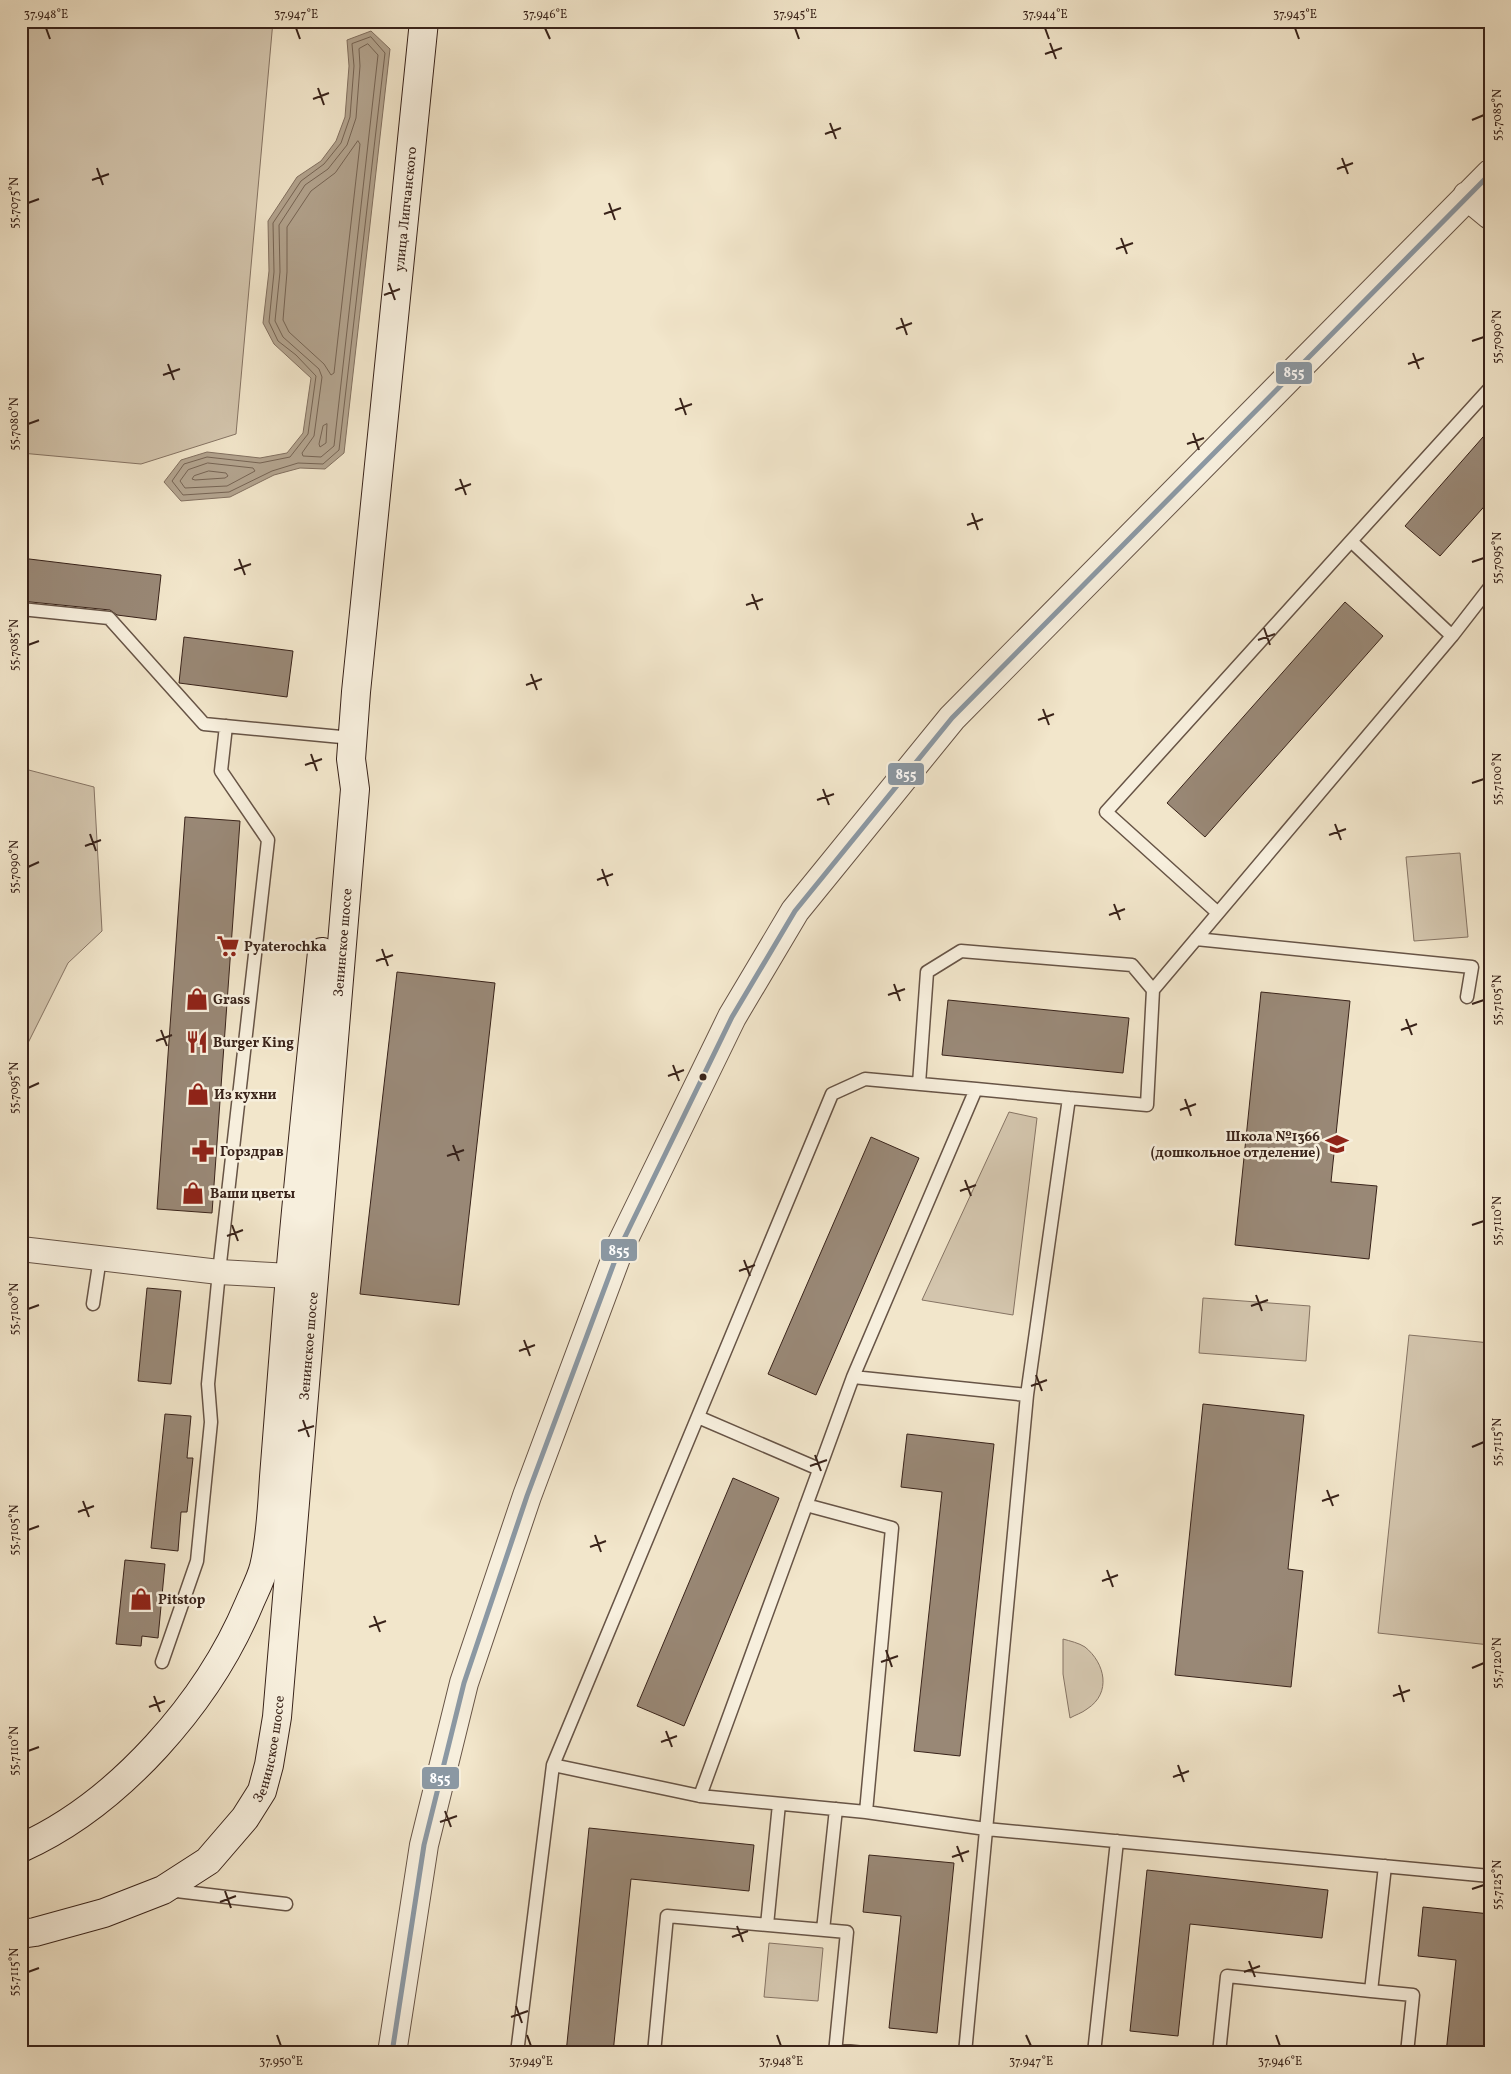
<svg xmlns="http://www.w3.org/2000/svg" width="1511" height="2074" font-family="Vollkorn,serif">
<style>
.green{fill:#d3c5ad;stroke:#867464}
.water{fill:#b3a48f;stroke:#827060}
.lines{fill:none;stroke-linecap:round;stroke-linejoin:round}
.shore{stroke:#766454;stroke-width:1}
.building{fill:#998876;stroke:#39231a}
.service-casing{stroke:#675446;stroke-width:15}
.minor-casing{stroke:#675446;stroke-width:26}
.tertiary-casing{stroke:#675446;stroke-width:30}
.secondary-casing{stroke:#39231a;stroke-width:30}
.service{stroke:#f7efdd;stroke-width:12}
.minor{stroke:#f7efdd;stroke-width:24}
.tertiary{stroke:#f7efdd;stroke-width:28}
.secondary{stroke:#f7efdd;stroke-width:28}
.bus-1-casing{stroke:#f7efdd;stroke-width:9}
.bus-1{stroke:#8b98a3;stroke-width:5}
.ticks{fill:none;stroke:#39231a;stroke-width:2}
.bus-dot{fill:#39231a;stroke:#f7efdd;stroke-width:2}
.labels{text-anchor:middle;stroke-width:5;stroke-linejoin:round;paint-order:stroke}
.street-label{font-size:14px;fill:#39231a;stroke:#f7efdd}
.poi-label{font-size:14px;font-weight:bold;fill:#39231a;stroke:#f7efdd;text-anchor:start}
.line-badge{stroke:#f7efdd;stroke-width:2}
.badge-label{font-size:14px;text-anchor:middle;font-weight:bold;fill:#fff}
.neatline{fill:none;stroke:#39231a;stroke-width:2}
.ticks-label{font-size:12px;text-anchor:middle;fill:#39231a}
</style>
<rect width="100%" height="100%" fill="#f2e6cb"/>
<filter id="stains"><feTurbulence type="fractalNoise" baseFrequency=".004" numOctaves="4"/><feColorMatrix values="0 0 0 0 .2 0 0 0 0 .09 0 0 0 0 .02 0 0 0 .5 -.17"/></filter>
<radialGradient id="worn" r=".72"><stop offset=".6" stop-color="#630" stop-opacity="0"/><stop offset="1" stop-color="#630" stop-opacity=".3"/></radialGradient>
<path class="green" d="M 21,21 L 273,21 L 236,434 L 141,464 L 21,453 Z
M 21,768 L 94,787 L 102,931 L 68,963 L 24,1051 L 21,1077 Z
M 1460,853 L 1468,937 L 1414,941 L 1406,857 Z
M 1009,1112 L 1037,1118 L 1013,1315 L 922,1300 Z
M 1203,1298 L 1310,1306 L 1306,1361 L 1199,1353 Z
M 1409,1335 L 1490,1343 L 1490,1645 L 1378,1633 Z
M 1063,1639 C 1070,1641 1079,1643 1085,1647 C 1105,1663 1112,1693 1087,1709 C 1082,1713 1075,1715 1070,1718 L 1063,1674 Z
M 769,1943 L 823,1948 L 818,2001 L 764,1997 Z"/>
<path class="water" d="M 371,31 L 390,49 L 344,453 L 325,469 L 300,468 L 274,475 L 230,497 L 181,501 L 164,482 L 181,460 L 207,452 L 260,458 L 287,453 L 303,433 L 311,378 L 274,344 L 263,323 L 269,271 L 268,221 L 297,177 L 321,161 L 336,141 L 345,117 L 349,66 L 347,40 Z"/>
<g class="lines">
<path class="shore" d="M 371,37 L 385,53 L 339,450 L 323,464 L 298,463 L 272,471 L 229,492 L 183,495 L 172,481 L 184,464 L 207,457 L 260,463 L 290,457 L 308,434 L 316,376 L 296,355 L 278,341 L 269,322 L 274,272 L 273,223 L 301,181 L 324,164 L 341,143 L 350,117 L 354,66 L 352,44 Z
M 368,44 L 378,55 L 334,446 L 321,457 L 303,456 L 302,453 L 314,436 L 322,377 L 319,369 L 283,337 L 275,321 L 280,272 L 279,225 L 305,185 L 328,169 L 347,145 L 356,118 L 360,66 L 359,49 Z
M 358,141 L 360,144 L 334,373 L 331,375 L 324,364 L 289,332 L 283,320 L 287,272 L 287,227 L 311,191 L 335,173 Z
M 327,424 L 326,443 L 320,447 L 319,444 L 323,426 Z
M 208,463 L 253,468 L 255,471 L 227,486 L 185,488 L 180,481 L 188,470 Z
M 209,471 L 226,473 L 228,476 L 225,478 L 195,480 L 192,479 L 194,476 Z"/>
</g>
<path class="building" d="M 1490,429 L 1490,500 L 1440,556 L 1405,526 Z
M 21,558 L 161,575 L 156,620 L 117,615 L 110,610 L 21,601 Z
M 1345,602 L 1383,636 L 1205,837 L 1167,803 Z
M 184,637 L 293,651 L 287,697 L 179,683 Z
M 185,817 L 240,821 L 212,1213 L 157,1209 Z
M 397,972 L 495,983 L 459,1305 L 360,1294 Z
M 1261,992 L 1350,1001 L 1331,1182 L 1377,1186 L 1369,1259 L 1235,1245 Z
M 948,1000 L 1129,1018 L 1123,1073 L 942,1055 Z
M 871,1137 L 919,1158 L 816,1395 L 768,1374 Z
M 147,1288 L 181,1291 L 171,1384 L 138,1381 Z
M 1203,1404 L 1304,1415 L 1288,1569 L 1303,1571 L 1291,1687 L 1175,1675 Z
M 165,1414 L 191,1416 L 187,1458 L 193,1458 L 187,1512 L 181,1512 L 178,1551 L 151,1548 Z
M 907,1434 L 994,1444 L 960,1756 L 914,1751 L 942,1492 L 901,1487 Z
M 733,1478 L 779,1498 L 684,1726 L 637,1706 Z
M 125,1560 L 165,1564 L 158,1638 L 142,1636 L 141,1646 L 116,1644 Z
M 589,1828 L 754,1845 L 749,1891 L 631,1879 L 613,2053 L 566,2053 Z
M 869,1855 L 954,1863 L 937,2033 L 889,2028 L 901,1916 L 863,1912 Z
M 1147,1870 L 1328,1890 L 1322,1938 L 1190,1924 L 1178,2036 L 1130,2031 Z
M 1423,1907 L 1490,1914 L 1490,2053 L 1446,2053 L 1456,1960 L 1418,1956 Z"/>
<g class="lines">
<defs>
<path id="service" d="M 21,609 L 109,618 L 204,724 L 352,738
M 1452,636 L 1351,541 L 1490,388
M 1218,913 L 1106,812 L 1351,541
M 1196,939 L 1472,967 L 1467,997
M 1153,990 L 1452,636 L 1490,587
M 919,1084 L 927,972 L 961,951 L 1132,965 L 1153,990 L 1147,1105 L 1069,1098
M 93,1304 L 100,1258
M 853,1377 L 1027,1395
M 698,1417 L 819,1469
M 806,1505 L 892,1528 L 866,1812
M 162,1662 L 197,1561 L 211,1422 L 208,1384 L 219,1272 L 268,840 L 221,771 L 226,726
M 553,1765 L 700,1796 L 866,1812 L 986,1829 L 1490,1876
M 700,1796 L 853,1377 L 976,1089 L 1069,1098 L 1027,1395 L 965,2053
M 1385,1866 L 1371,1991 L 1413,1995 L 1407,2053
M 168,1890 L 286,1904
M 767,1925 L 779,1804
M 823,1930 L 836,1809
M 836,2050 L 864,2053
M 517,2053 L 553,1765 L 832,1094 L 865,1079 L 976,1089
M 654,2053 L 667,1916 L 847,1932 L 835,2053
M 1094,2053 L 1117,1841
M 1219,2053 L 1227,1976 L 1371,1991"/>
<path id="minor" d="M 21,1249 L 219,1272 L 290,1276"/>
<path id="tertiary" d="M 1467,196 L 1490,215
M 392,2053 L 424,1845 L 464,1683 L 527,1496 L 620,1247 L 732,1017 L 795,911 L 952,718 L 1490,174"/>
<g id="secondary">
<path d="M 21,1848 C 119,1804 208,1702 249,1604 C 254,1592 261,1579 264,1567 C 271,1538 272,1506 274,1477 C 278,1430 281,1384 285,1337 C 295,1208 309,1080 322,952"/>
<path id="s1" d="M 21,1934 L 35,1932 L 104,1913 L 163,1890 L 208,1861 L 245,1818 L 262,1791 L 269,1765 L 277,1717 L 355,789 L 351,759 L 356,692 L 424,21"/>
</g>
</defs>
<use href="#service" class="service-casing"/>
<use href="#minor" class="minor-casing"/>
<use href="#tertiary" class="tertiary-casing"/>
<use href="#secondary" class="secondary-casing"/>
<use href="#service" class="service"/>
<use href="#minor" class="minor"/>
<use href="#tertiary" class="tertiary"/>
<use href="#secondary" class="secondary"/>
<defs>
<path id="bus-1" d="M 392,2053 L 424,1845 L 464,1683 L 527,1496 L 620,1247 L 732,1017 L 795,911 L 952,718 L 1490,174"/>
</defs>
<use href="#bus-1" class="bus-1-casing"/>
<use href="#bus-1" class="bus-1"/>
</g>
<path class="ticks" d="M 46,28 L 50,39M 296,28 L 300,39M 545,28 L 550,39M 795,28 L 799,39M 1045,28 L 1049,39M 1295,28 L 1299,39M 1050,43 L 1056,59M 1045,54 L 1062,48M 318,88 L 324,105M 313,99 L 329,93M 1472,120 L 1484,115M 830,123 L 836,139M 825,134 L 841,128M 1342,158 L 1348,174M 97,168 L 103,185M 1337,169 L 1353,163M 92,180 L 109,174M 28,203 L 39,199M 609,203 L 615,220M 604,214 L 621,208M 1121,238 L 1127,254M 1116,249 L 1133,243M 389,283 L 395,300M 384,295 L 400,289M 901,318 L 907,335M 896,329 L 912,323M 1472,341 L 1484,337M 1413,353 L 1419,369M 168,364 L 174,380M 1408,364 L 1424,358M 163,375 L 180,369M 680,398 L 686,415M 675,410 L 692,404M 28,424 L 39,420M 1193,433 L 1199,450M 1187,444 L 1204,438M 460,479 L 466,495M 455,490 L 471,484M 972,513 L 978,530M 967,525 L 983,519M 239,559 L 245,575M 1472,562 L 1484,558M 234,570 L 251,564M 752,594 L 758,610M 746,605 L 763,599M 1264,628 L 1270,645M 1258,640 L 1275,634M 28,645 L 39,641M 531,674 L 537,690M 526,685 L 542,679M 1043,709 L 1049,725M 1038,720 L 1054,714M 311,754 L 317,771M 305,765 L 322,759M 1472,783 L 1484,779M 823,789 L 829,805M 817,800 L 834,794M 1335,824 L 1341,840M 90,834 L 96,851M 1329,835 L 1346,829M 85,846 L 101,840M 28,867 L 39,862M 602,869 L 608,886M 597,880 L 613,874M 1114,904 L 1120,920M 1109,915 L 1125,909M 382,949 L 388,966M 376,961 L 393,955M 894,984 L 900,1001M 888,995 L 905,989M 1472,1004 L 1484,1000M 1406,1019 L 1412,1035M 161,1030 L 167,1046M 1401,1030 L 1417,1024M 156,1041 L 172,1035M 673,1065 L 679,1081M 668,1076 L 684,1070M 28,1088 L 39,1083M 1185,1099 L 1191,1116M 1180,1110 L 1196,1104M 453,1145 L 459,1161M 447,1156 L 464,1150M 965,1180 L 971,1196M 960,1191 L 976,1185M 232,1225 L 238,1241M 1472,1225 L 1484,1221M 227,1236 L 243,1230M 744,1260 L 750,1276M 739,1271 L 755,1265M 1256,1295 L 1262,1311M 1251,1306 L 1268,1300M 28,1309 L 39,1305M 524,1340 L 530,1356M 519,1351 L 535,1345M 1036,1375 L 1042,1391M 1031,1386 L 1047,1380M 303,1420 L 309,1437M 298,1431 L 314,1426M 1472,1447 L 1484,1442M 815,1455 L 821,1471M 810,1466 L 827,1460M 1327,1490 L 1333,1506M 83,1501 L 89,1517M 1322,1501 L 1339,1495M 78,1512 L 94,1506M 28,1530 L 39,1526M 595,1535 L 601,1552M 590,1547 L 606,1541M 1107,1570 L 1113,1587M 1102,1581 L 1118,1575M 374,1616 L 380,1632M 369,1627 L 386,1621M 886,1650 L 892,1667M 881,1662 L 898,1656M 1472,1668 L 1484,1663M 1399,1685 L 1404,1702M 154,1696 L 160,1712M 1393,1696 L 1410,1690M 149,1707 L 165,1701M 666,1731 L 672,1747M 661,1742 L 677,1736M 28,1751 L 39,1747M 1178,1765 L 1184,1782M 1173,1777 L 1189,1771M 445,1811 L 451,1827M 440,1822 L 457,1816M 957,1846 L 963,1862M 952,1857 L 969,1851M 1472,1889 L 1484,1885M 225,1891 L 231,1908M 220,1902 L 236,1896M 737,1926 L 743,1942M 732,1937 L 748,1931M 1249,1961 L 1255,1977M 28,1972 L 39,1968M 1244,1972 L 1260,1966M 516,2006 L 522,2023M 511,2017 L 528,2011M 277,2035 L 281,2046M 527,2035 L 531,2046M 777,2035 L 781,2046M 1026,2035 L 1031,2046M 1276,2035 L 1280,2046"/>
<defs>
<symbol id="supermarket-bare" viewBox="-9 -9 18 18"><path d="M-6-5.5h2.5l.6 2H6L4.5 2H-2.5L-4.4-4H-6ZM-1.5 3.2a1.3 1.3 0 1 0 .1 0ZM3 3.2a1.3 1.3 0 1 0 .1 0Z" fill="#8f2418" stroke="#f7efdd" stroke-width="2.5" paint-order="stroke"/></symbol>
<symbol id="shop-bare" viewBox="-9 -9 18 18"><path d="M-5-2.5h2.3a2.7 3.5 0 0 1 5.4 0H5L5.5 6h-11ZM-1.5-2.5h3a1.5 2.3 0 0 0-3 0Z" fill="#8f2418" stroke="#f7efdd" stroke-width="2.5" paint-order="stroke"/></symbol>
<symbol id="restaurant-bare" viewBox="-9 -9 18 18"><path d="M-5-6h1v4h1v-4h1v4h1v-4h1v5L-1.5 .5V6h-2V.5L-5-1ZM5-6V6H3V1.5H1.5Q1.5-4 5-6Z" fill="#8f2418" stroke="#f7efdd" stroke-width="2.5" paint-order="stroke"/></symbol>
<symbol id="school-bare" viewBox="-9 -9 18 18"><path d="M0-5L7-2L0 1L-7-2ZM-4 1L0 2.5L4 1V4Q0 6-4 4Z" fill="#8f2418" stroke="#f7efdd" stroke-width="2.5" paint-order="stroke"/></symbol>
<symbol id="pharmacy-bare" viewBox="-9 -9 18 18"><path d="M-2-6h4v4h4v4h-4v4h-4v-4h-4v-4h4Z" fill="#8f2418" stroke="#f7efdd" stroke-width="2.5" paint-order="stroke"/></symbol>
</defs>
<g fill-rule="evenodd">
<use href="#supermarket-bare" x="212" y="930" width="32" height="32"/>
<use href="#shop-bare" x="181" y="983" width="32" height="32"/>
<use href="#restaurant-bare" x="181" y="1026" width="32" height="32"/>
<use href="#shop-bare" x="182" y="1078" width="32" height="32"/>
<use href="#school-bare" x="1321" y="1128" width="32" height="32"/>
<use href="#pharmacy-bare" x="187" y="1135" width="32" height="32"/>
<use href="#shop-bare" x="177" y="1177" width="32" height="32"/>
<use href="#shop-bare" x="125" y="1583" width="32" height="32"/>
</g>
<circle class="bus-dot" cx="703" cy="1077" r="4.5"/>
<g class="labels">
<g class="street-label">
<text dy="5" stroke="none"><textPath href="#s1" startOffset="1881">улица Липчанского</textPath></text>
<text dy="5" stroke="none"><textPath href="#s1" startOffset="1144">Зенинское шоссе</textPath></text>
<text dy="5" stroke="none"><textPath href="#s1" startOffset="739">Зенинское шоссе</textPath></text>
<text dy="5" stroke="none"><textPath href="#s1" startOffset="334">Зенинское шоссе</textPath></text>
</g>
<g class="poi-label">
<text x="244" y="951">Pyaterochka</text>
<text x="213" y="1004">Grass</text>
<text x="213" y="1047">Burger King</text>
<text x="214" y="1099">Из кухни</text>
<text x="1320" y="1141" text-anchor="end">Школа №1366<tspan x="1320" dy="16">(дошкольное отделение)</tspan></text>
<text x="220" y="1156">Горздрав</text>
<text x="210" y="1198">Ваши цветы</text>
<text x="158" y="1604">Pitstop</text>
</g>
</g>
<g class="line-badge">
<rect x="1275" y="361" width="38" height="24" rx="5" fill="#8b98a3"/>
<rect x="887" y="762" width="38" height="24" rx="5" fill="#8b98a3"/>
<rect x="600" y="1238" width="38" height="24" rx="5" fill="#8b98a3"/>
<rect x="421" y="1766" width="39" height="24" rx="5" fill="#8b98a3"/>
</g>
<g class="badge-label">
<text x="1294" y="377">855</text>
<text x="906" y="779">855</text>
<text x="619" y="1255">855</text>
<text x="440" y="1783">855</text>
</g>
<rect width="1511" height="2074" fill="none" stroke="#f2e6cb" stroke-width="55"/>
<rect x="28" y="28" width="1456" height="2018" class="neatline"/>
<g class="ticks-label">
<text x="46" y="18">37.948°E</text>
<text x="296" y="18">37.947°E</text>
<text x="545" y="18">37.946°E</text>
<text x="795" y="18">37.945°E</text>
<text x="1045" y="18">37.944°E</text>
<text x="1295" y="18">37.943°E</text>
<text transform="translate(1497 115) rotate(-90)" y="4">55.7085°N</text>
<text transform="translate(14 203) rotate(-90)" y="4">55.7075°N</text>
<text transform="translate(1497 337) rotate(-90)" y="4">55.7090°N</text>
<text transform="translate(14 424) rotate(-90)" y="4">55.7080°N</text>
<text transform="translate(1497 558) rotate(-90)" y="4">55.7095°N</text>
<text transform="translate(14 645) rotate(-90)" y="4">55.7085°N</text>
<text transform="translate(1497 779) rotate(-90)" y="4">55.7100°N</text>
<text transform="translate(14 867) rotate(-90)" y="4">55.7090°N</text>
<text transform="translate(1497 1000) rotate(-90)" y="4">55.7105°N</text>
<text transform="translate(14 1088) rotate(-90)" y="4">55.7095°N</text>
<text transform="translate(1497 1221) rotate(-90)" y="4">55.7110°N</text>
<text transform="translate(14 1309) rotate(-90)" y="4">55.7100°N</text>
<text transform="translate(1497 1442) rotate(-90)" y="4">55.7115°N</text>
<text transform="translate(14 1530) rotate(-90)" y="4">55.7105°N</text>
<text transform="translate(1497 1663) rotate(-90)" y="4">55.7120°N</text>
<text transform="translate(14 1751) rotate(-90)" y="4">55.7110°N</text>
<text transform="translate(1497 1885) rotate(-90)" y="4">55.7125°N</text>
<text transform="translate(14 1972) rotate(-90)" y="4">55.7115°N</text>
<text x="281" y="2065">37.950°E</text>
<text x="531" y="2065">37.949°E</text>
<text x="781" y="2065">37.948°E</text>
<text x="1031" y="2065">37.947°E</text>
<text x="1280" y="2065">37.946°E</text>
</g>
<rect width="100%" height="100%" filter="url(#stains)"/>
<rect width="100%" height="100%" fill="url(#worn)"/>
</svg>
